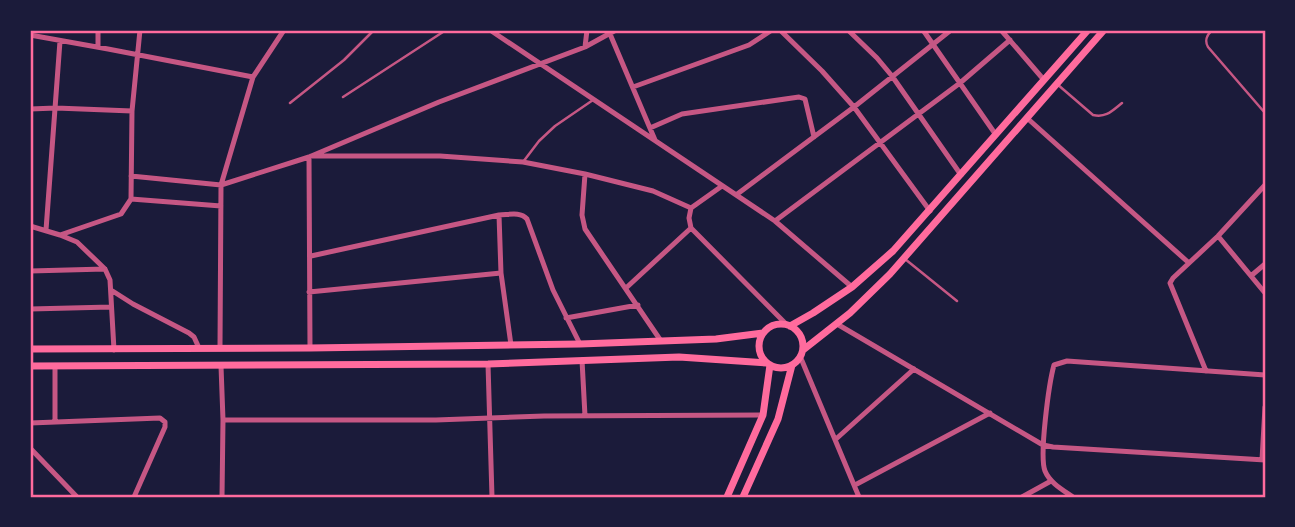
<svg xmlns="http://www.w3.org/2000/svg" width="1295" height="527" font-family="'Open Sans',sans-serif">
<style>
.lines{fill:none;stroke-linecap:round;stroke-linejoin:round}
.service{stroke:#c65784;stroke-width:2.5}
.minor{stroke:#c65784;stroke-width:5}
.secondary{stroke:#ff6b9d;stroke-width:7}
.neatline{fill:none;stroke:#ff6b9d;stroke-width:2.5}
</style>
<rect width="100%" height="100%" fill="#1b1b3a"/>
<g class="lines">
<path class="service" d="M 1212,30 C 1207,35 1204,40 1208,47 L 1265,113
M 1057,84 L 1093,115 C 1106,118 1112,111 1122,103
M 343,97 L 446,30
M 290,103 L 344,60 L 374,30
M 523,162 L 539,141 L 555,126 L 593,100
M 905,259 L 957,301"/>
<path class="minor" d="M 490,30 L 775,221 L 852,287
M 780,30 L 822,71 L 854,107 L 930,211
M 848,30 L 877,58 L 892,76 L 961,175
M 923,30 L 996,135
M 1001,30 L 1044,80
M 610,34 L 655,140
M 30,35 L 108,49 L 253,77
M 98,47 L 98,30
M 585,47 L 587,30
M 633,87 L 749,45 L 772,30
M 30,109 L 56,108 L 132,111
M 1027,118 L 1189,263
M 650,128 L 682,114 L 799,97 L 805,99 L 814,137
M 311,156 L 440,156 L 523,162 L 585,174 L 653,191 L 691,208 L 689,218 L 691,228 L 786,324
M 309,157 L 310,348
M 585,174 L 582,215 L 585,229 L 661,341
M 131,176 L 221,185 L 309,157 L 439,102 L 585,47 L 616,30
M 736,195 L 854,107 L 951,30
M 131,199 L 221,206
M 691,208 L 722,186
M 499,215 L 501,273 L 511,345
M 775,221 L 960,83 L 1010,40
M 30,226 L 60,235 L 77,242 L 105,269 L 110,280 L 114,350
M 46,230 L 60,41
M 60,235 L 121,214 L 131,199 L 132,111 L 140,30
M 1218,236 L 1265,293
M 311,256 L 499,215 C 508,215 520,211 527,219 L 553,290 L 580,344
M 30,271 L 105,269
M 1252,275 L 1265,264
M 626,288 L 691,228
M 111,290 L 133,304 L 189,333 L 194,337 L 199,348
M 309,292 L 501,273
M 30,309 L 111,307
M 566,318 L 638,305
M 837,324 L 1043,445 L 1053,447 L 1265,460
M 220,347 L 221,185 L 253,77 L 284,30
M 800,356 L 859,497
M 582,360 L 585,416
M 488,364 L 492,497
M 221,366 L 223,420 L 222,497
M 55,367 L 55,422
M 1206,371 L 1170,283 L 1173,278 L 1218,236 L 1265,185
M 223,420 L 436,420 L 544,416 L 763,415
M 30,423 L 160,418 L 165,422 L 165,427 L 134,497
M 836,439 L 914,369
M 30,448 L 77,497
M 1262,460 L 1265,407
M 855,485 L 990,413
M 1022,497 L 1051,481
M 1073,497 C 1063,490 1050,483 1045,471 C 1039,456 1049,383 1054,365 L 1067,361 L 1265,375"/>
<path class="secondary" d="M759 346a22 22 0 1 1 44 0a22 22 0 1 1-44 0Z
M 790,326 L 813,313 L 852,287 L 893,251 L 1088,30
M 30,349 L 310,348 L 580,344 L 716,339 L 763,333
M 803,350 L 850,313 L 890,274 L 1104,30
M 30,366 L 488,364 L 679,357 L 767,363
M 727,497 L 763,415 L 770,365
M 743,497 L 778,419 L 792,365"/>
</g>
<rect width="1295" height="527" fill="none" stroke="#1b1b3a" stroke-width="63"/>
<rect x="32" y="32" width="1232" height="464" class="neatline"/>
</svg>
